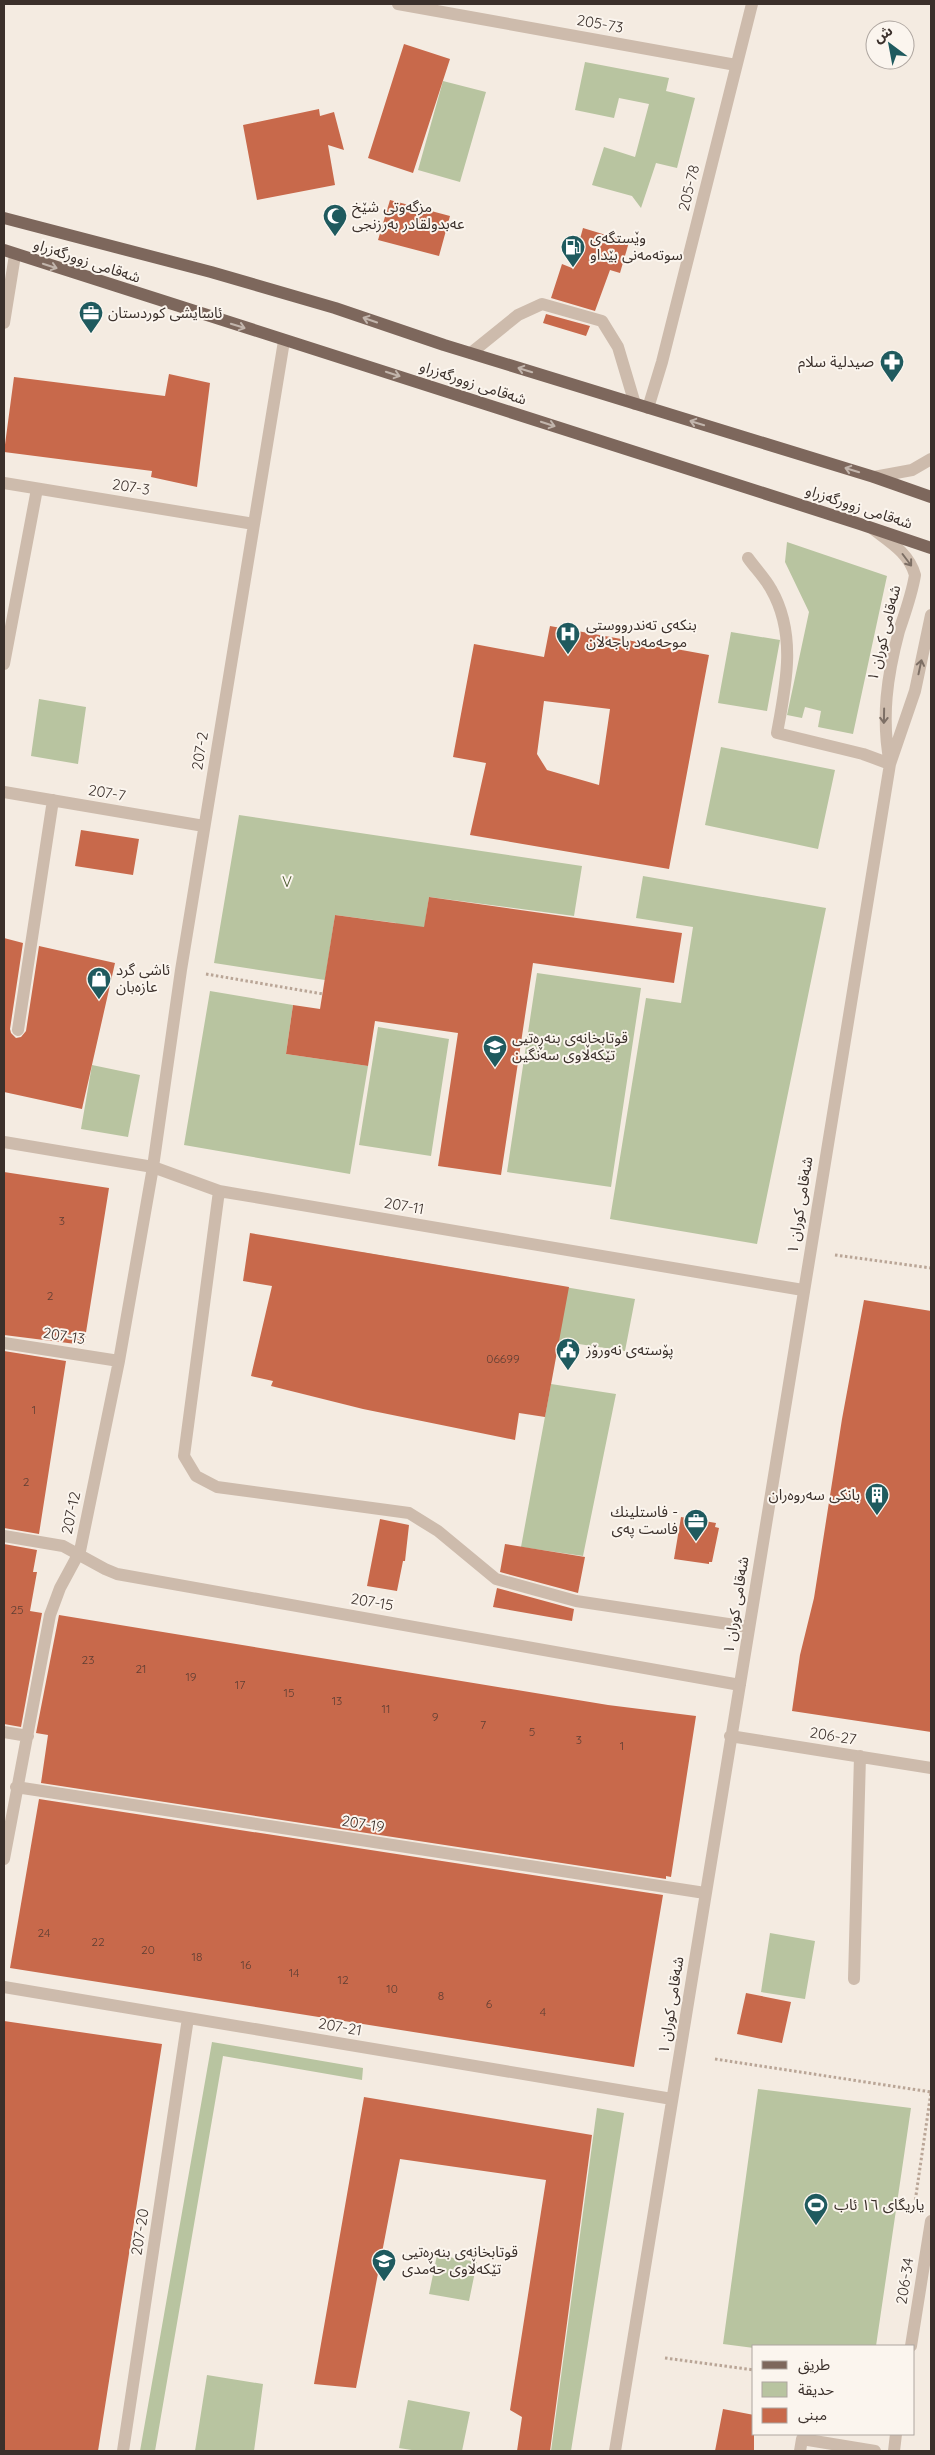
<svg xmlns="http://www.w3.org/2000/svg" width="935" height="2455" font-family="Quicksand,'Noto Sans Arabic',sans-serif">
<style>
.green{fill:#b8c4a0}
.building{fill:#c8694b;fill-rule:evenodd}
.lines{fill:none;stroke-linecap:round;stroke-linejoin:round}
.path{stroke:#b9a596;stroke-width:3;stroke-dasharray:2.5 2.5;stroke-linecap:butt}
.minor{stroke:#cdbbac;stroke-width:12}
.major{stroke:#7d675c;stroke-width:12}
.oneway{stroke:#c2b5ac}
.oneway2{stroke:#7d6f65}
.labels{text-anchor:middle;stroke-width:4;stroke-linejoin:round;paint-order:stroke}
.number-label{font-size:12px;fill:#5e3e33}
.street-label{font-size:15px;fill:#3b302b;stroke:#fbf5ee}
.poi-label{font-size:15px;fill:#3b302b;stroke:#fbf5ee;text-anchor:start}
.park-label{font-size:15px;fill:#4a5a2e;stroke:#fbf5ee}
</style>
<rect width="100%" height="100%" fill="#f4ebe1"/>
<path class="green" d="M 585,62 L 669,78 L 666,91 L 695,98 L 677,168 L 656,163 L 641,208 L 632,196 L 592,185 L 604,147 L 635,157 L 649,104 L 619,98 L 614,118 L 575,110 Z
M 443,81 L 486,92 L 460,182 L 418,170 Z
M 787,542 L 887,576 L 853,734 L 818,727 L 821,711 L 805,707 L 802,718 L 787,715 L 809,612 L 785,562 Z
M 731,632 L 780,640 L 767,711 L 718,703 Z
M 39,699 L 86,707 L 78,764 L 31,756 Z
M 721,747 L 835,770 L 818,849 L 705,825 Z
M 239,815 L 582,866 L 574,916 L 429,897 L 413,1002 L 396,923 L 335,915 L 325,980 L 214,963 Z
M 643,876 L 826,908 L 757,1244 L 610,1219 L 646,998 L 681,1003 L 693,927 L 636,918 Z
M 537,973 L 641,988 L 611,1187 L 507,1172 Z
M 210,991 L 293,1005 L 286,1054 L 368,1066 L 350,1174 L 184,1145 Z
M 378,1027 L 449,1039 L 431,1156 L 359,1145 Z
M 92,1065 L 140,1075 L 128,1137 L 81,1129 Z
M 361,1252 L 635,1299 L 625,1351 L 559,1341 Z
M 551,1384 L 616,1394 L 583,1556 L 521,1547 Z
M 770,1933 L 815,1941 L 805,1999 L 761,1992 Z
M 212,2042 L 363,2068 L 362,2080 L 223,2056 L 155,2451 L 140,2451 Z
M 758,2089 L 911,2108 L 876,2346 L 754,2348 L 723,2344 Z
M 597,2108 L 624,2113 L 571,2451 L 551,2451 Z
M 437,2255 L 477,2262 L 469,2301 L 429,2294 Z
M 207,2375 L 263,2384 L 254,2451 L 195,2451 Z
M 408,2400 L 470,2412 L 462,2451 L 418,2451 L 399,2448 Z"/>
<path class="building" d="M 404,44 L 450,59 L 413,173 L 368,158 Z
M 319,109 L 320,116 L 334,112 L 344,150 L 328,145 L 335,185 L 257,200 L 243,125 Z
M 390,200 L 450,216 L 439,256 L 378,240 Z
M 583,228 L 629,242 L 620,273 L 610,270 L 595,311 L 551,298 L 562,264 L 572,268 Z
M 546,314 L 590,326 L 586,336 L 543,323 Z
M 169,374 L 210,383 L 197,487 L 151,477 L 152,471 L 4,452 L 14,377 L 165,396 Z
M 550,626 L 709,655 L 669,869 L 470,835 L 486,763 L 453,757 L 474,644 L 544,657 ZM 544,701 L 610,709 L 599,785 L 547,770 L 537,754 Z
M 81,830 L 139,839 L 133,875 L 75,866 Z
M 429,897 L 682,933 L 674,983 L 533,963 L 501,1175 L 438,1166 L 458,1033 L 375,1021 L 368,1066 L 286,1054 L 293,1005 L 320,1009 L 335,915 L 424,927 Z
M 4,938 L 23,943 L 10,1029 L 11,1033 L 16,1038 L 21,1037 L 26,1031 L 39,946 L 115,963 L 82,1109 L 4,1092 Z
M 4,1172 L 109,1188 L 84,1345 L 4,1335 Z
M 250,1233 L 569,1287 L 545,1417 L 519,1413 L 515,1440 L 363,1409 L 271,1386 L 273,1381 L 251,1376 L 272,1286 L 243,1281 Z
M 864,1300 L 931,1311 L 931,1732 L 792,1711 L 800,1655 L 814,1598 L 842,1419 Z
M 4,1351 L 66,1361 L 39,1534 L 4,1528 Z
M 681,1517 L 716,1523 L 715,1527 L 719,1528 L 712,1562 L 709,1562 L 709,1564 L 674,1559 Z
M 380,1519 L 409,1525 L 405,1561 L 403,1561 L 397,1591 L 367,1586 Z
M 4,1544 L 37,1550 L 33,1572 L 37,1572 L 30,1611 L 42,1613 L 21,1727 L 4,1724 Z
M 505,1544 L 585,1557 L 578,1593 L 500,1572 Z
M 497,1588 L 574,1609 L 572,1621 L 493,1607 Z
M 59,1615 L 608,1705 L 696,1716 L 671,1877 L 666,1876 L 666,1879 L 41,1783 L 48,1735 L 36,1733 Z
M 39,1799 L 663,1895 L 634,2067 L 10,1968 Z
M 746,1993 L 791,2002 L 782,2043 L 737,2034 Z
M 4,2021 L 162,2044 L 98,2451 L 4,2451 Z
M 364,2097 L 592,2135 L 550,2451 L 517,2451 L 522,2417 L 510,2410 L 546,2180 L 400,2159 L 356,2388 L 314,2384 Z
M 723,2409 L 754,2415 L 754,2451 L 715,2451 Z"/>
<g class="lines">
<path class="path" d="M 206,974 L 323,994
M 835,1255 L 931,1268
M 715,2059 L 931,2092 L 915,2202
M 665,2358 L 754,2370"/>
<path class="minor" d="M 398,4 L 736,65
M 4,323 L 15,255
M 471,353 L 518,315 L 542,304 L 602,321 L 618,347 L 635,404
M 648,408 L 662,362 L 752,4
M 874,477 L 912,470 L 931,459
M 4,483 L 254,524
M 873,529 C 890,542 909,553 915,575 C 912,594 905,613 899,631 C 887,676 881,718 890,764
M 748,558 C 755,568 765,578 771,589 C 797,634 786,685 777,733 L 863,754 L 890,764
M 4,664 L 37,489
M 4,792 L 204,826
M 18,1030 L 53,800
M 4,1142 L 153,1167 L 219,1191 L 803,1290
M 219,1191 L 184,1456 L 196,1476 L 217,1487 L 409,1513 L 438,1531 L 496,1579 L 576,1601 L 748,1627
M 4,1343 L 119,1361
M 4,1536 L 63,1546 L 105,1569 L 117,1574 L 740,1685
M 4,1732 L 28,1736
M 730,1736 L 931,1768
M 16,1787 L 705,1893
M 4,1859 L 50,1615 L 60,1588 L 80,1551 L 119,1361 L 153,1167 L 181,970 L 284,341
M 854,1979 L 860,1756
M 4,1987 L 672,2099
M 911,2346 L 931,2221
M 123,2451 L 188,2018
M 615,2451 L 890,764 L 915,691 L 931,615
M 800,2451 L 802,2439 L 875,2451
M 894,2451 L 896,2434"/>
<path class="major" d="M 4,218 L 211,272 L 335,308 L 444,345 L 874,477 L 931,497
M 4,250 L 860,524 L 931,548"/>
</g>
<defs><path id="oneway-shaft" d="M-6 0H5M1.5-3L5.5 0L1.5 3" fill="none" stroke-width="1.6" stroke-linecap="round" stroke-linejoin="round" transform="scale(1.25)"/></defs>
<g class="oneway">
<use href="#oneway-shaft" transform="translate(50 266) rotate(18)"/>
<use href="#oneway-shaft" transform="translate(370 320) rotate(-161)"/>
<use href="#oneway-shaft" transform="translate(238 326) rotate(17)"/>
<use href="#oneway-shaft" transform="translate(525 370) rotate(-163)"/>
<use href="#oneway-shaft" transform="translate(393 374) rotate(18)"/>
<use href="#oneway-shaft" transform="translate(697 423) rotate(-163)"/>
<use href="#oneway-shaft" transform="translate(548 424) rotate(18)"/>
<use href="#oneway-shaft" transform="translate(852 470) rotate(-163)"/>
</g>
<g class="oneway2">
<use href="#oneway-shaft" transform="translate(907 560) rotate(53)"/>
<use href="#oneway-shaft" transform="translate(920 667) rotate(-78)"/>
<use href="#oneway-shaft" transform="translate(884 716) rotate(91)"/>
</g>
<defs>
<symbol id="mosque-pin" viewBox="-11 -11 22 30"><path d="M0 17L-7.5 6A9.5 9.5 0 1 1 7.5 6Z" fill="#1f5a5e" stroke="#fbf5ee"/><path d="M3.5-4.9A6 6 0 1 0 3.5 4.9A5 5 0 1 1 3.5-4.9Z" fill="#fff"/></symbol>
<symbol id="fuel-pin" viewBox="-11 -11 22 30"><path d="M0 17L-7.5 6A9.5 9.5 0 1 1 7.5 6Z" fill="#1f5a5e" stroke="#fbf5ee"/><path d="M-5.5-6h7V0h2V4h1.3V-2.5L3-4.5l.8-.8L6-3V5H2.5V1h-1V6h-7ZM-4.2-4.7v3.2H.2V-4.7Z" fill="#fff"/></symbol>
<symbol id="office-pin" viewBox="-11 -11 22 30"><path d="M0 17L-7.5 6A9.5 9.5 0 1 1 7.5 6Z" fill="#1f5a5e" stroke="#fbf5ee"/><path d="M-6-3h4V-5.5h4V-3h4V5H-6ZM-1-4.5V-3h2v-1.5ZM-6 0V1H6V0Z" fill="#fff"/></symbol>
<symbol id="pharmacy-pin" viewBox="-11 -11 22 30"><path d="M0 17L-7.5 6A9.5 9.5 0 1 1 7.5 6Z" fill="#1f5a5e" stroke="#fbf5ee"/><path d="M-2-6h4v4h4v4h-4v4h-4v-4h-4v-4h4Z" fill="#fff"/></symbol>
<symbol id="hospital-pin" viewBox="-11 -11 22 30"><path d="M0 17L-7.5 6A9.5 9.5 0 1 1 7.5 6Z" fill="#1f5a5e" stroke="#fbf5ee"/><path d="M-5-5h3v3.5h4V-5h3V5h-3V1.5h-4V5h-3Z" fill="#fff"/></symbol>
<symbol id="shop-pin" viewBox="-11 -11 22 30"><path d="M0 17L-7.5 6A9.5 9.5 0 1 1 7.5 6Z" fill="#1f5a5e" stroke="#fbf5ee"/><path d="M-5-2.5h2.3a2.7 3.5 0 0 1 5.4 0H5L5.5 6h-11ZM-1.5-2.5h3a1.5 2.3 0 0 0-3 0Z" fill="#fff"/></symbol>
<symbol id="school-pin" viewBox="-11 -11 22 30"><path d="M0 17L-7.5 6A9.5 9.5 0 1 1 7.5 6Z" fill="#1f5a5e" stroke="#fbf5ee"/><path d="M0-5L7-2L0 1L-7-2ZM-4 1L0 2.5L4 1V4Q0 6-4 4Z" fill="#fff"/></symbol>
<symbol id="civic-pin" viewBox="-11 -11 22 30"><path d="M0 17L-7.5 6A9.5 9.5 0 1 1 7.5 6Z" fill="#1f5a5e" stroke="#fbf5ee"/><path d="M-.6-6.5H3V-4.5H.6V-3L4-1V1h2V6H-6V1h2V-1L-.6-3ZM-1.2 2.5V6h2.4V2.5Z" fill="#fff"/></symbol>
<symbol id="building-pin" viewBox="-11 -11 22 30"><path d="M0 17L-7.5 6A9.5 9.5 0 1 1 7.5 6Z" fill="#1f5a5e" stroke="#fbf5ee"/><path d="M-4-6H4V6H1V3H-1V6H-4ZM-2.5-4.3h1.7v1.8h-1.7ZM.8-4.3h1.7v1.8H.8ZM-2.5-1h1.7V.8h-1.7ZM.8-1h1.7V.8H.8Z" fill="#fff"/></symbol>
<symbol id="stadium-pin" viewBox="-11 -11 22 30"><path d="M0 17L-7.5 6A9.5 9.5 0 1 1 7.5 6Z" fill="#1f5a5e" stroke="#fbf5ee"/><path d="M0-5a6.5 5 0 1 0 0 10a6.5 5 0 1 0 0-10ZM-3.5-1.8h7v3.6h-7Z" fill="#fff"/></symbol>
</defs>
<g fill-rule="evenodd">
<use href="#mosque-pin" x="321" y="202" width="28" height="38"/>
<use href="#fuel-pin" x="559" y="233" width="28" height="38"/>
<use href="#office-pin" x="77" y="299" width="28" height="38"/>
<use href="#pharmacy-pin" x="878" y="348" width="28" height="38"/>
<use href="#hospital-pin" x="554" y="620" width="28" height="38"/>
<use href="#shop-pin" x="85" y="965" width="28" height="38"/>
<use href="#school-pin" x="481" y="1033" width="28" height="38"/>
<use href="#civic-pin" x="554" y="1336" width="28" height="38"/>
<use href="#building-pin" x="863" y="1481" width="28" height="38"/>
<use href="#office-pin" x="682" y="1507" width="28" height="38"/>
<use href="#stadium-pin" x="802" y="2191" width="28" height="38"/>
<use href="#school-pin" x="370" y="2247" width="28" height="38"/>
</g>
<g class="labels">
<g class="number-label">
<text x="62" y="1225">3</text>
<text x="50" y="1300">2</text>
<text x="503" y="1363">06699</text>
<text x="34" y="1414">1</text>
<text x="26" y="1486">2</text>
<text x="17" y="1614">25</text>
<text x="88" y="1664">23</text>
<text x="141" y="1673">21</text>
<text x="191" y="1681">19</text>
<text x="240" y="1689">17</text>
<text x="289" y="1697">15</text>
<text x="337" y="1705">13</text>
<text x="386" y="1713">11</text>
<text x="435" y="1721">9</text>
<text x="483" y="1729">7</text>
<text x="532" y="1736">5</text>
<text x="579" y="1744">3</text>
<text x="622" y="1750">1</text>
<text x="44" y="1937">24</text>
<text x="98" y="1946">22</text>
<text x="148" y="1954">20</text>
<text x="197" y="1961">18</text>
<text x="246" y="1969">16</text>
<text x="294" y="1977">14</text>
<text x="343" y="1984">12</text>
<text x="392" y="1993">10</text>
<text x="441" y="2000">8</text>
<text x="489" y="2008">6</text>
<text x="543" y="2016">4</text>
</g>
<g class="street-label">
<text transform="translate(600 24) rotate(10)" y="5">205-73</text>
<text transform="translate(689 188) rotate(-76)" y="5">205-78</text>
<text transform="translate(87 261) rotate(18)" y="5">شەقامی زوورگەزراو</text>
<text transform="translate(473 383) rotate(18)" y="5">شەقامی زوورگەزراو</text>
<text transform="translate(131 487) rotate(9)" y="5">207-3</text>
<text transform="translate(859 507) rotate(18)" y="5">شەقامی زوورگەزراو</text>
<text transform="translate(884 633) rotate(-76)" y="5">شەقامی کوران ١</text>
<text transform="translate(200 751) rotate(-81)" y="5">207-2</text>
<text transform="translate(107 793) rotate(10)" y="5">207-7</text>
<text transform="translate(800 1205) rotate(-81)" y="5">شەقامی کوران ١</text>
<text transform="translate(404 1206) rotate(10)" y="5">207-11</text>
<text transform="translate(64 1336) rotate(9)" y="5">207-13</text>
<text transform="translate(71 1513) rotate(-78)" y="5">207-12</text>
<text transform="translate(372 1602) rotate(10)" y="5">207-15</text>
<text transform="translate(736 1605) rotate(-81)" y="5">شەقامی کوران ١</text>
<text transform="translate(833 1736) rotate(9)" y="5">206-27</text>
<text transform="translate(363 1824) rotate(9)" y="5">207-19</text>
<text transform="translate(671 2005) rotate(-81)" y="5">شەقامی کوران ١</text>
<text transform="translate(340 2027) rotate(10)" y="5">207-21</text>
<text transform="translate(140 2232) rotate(-81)" y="5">207-20</text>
<text transform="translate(905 2281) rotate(-81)" y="5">206-34</text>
</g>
<g class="poi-label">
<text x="352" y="212">مزگەوتی شێخ<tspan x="352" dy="17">عەبدولقادر بەرزنجی</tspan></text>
<text x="590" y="243">وێستگەی<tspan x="590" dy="17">سوتەمەنی بێداو</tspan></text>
<text x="108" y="318">ئاسایشی كوردستان</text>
<text x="874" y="367" text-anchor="end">صیدلیة سلام</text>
<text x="586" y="630">بنکەی تەندرووستی<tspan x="586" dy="17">موحەمەد باجەلان</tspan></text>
<text x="116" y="975">ئاشی گرد<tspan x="116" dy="17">عازه‌بان</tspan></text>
<text x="512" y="1043">قوتابخانەی بنەڕەتیی<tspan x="512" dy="17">تێکەڵاوی سەنگین</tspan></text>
<text x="586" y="1355">پۆسته‌ی نه‌ورۆز</text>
<text x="860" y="1500" text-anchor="end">بانکی سەروەران</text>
<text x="678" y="1517" text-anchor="end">فاستلینك -<tspan x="678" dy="17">فاست په‌ی</tspan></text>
<text x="834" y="2210">یاریگای ١٦ ئاب</text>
<text x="402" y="2257">قوتابخانەی بنەڕەتیی<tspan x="402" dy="17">تێکەڵاوی حەمدی</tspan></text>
</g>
<g class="park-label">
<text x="287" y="887">V</text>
</g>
</g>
<rect width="935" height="2455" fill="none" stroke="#3b302b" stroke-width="10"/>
<rect x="752" y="2345" width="162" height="90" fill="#fbf5ee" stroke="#aea6a0"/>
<rect x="762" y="2361" width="25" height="8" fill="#7d675c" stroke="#aea6a0"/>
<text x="798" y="2370" font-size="15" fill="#3b302b">طريق</text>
<rect x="762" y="2382" width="25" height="15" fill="#b8c4a0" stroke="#aea6a0"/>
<text x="798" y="2395" font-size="15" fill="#3b302b">حديقة</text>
<rect x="762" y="2408" width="25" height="15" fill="#c8694b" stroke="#aea6a0"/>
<text x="798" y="2420" font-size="15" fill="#3b302b">مبنى</text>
<g transform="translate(890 45) rotate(328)"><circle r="24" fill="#fbf5ee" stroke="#aea6a0"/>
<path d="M0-4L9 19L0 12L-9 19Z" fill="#1f5a5e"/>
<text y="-8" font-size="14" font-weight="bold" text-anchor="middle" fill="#3b302b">ش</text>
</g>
</svg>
